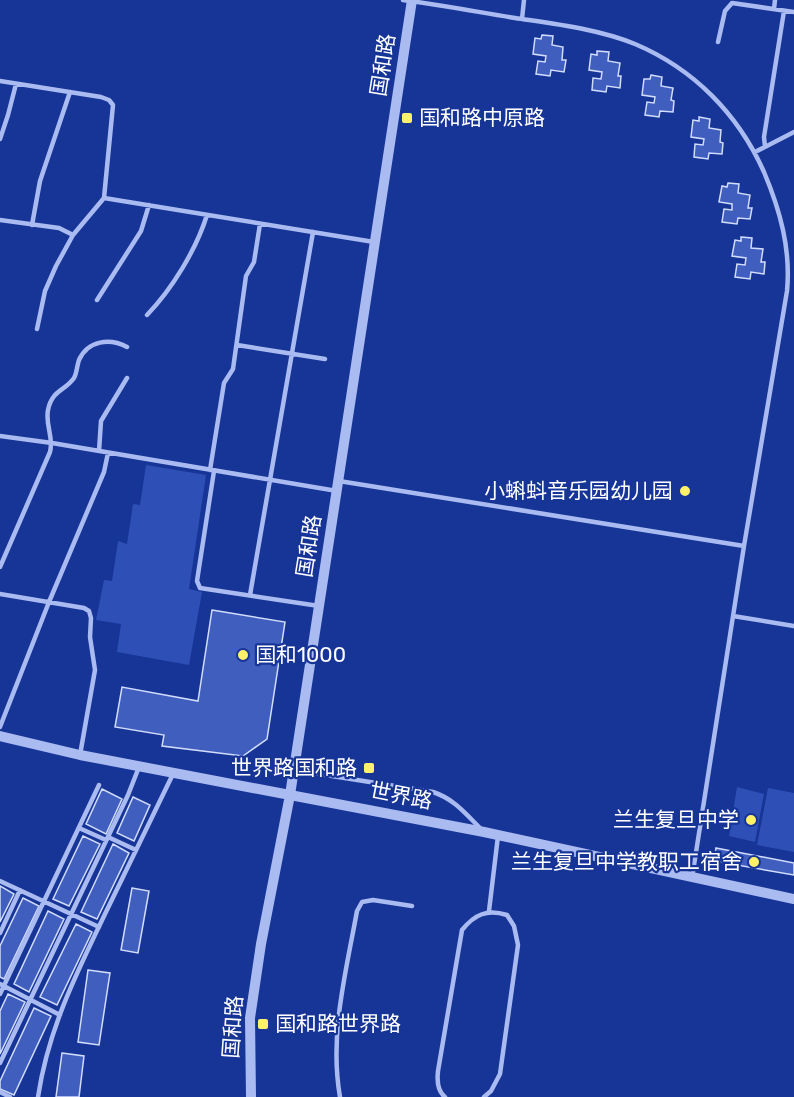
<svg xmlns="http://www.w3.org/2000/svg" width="794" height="1097" font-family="Rubik,'Noto Sans SC',sans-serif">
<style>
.green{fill:#2e4fb6}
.building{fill:#405ebe;stroke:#d1dcfc;stroke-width:1.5}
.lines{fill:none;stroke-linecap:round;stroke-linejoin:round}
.service{stroke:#aabbf1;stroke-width:4.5}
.tertiary{stroke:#aabbf1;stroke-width:10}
.poi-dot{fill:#fff26a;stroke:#173597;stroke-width:2}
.labels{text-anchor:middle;stroke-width:4.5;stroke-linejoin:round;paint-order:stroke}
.street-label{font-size:21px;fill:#fff;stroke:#173597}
.poi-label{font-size:21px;fill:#fff;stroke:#173597;text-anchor:end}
</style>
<rect width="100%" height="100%" fill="#173597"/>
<path class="green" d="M 146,465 L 206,475 L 189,589 L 202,592 L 189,665 L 117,652 L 121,624 L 96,620 L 104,580 L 112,581 L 118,541 L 127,544 L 133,504 L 140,505 Z
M 737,787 L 764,794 L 755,842 L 729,836 Z
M 768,788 L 794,793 L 794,852 L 757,845 Z"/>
<path class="building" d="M 542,35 L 553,36 L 552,45 L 563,47 L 562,60 L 566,60 L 564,72 L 551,70 L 550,76 L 536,74 L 538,61 L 545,62 L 546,56 L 533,54 L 535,38 L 541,39 Z
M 597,51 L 609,52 L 608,61 L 620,63 L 618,76 L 621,76 L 620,88 L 607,86 L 606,92 L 592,90 L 593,78 L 601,79 L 602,72 L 589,70 L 591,54 L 597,55 Z
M 651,75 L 662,77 L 661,86 L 673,88 L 671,100 L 674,101 L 673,112 L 660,111 L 659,117 L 645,115 L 647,102 L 654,103 L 655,97 L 642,95 L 644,79 L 650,79 Z
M 699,117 L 710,119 L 709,128 L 721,130 L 720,142 L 723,143 L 722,154 L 709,153 L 708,159 L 694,157 L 695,144 L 703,145 L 704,139 L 691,137 L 693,120 L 699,121 Z
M 728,183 L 739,184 L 738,193 L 750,195 L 748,208 L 752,208 L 750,219 L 738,218 L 737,224 L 722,222 L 724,209 L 732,210 L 732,204 L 719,202 L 722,186 L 727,187 Z
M 741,237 L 752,238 L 751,248 L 763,249 L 761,262 L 765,262 L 764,274 L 751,272 L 750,279 L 735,277 L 737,264 L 745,265 L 746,258 L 732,256 L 735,240 L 741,241 Z
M 212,610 L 285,622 L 267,739 L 243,756 L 162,746 L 164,735 L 115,727 L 122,687 L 198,701 Z
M 102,789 L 122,799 L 106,834 L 86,824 Z
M 133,797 L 150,805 L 134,841 L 117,833 Z
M 83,836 L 100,844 L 69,906 L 53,899 Z
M 113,844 L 129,853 L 97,919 L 81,912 Z
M 716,848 L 794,863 L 794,875 L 714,861 Z
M 0,886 L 14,894 L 0,922 Z
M 132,888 L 149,891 L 138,953 L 121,950 Z
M 23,898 L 39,906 L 4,979 L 0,977 L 0,946 Z
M 48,911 L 64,919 L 29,992 L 14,984 Z
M 76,924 L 92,932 L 57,1005 L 40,997 Z
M 88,970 L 110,973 L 99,1045 L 78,1042 Z
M 8,994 L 25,1002 L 0,1054 L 0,1011 Z
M 34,1008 L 51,1016 L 14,1095 L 0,1089 L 0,1081 Z
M 62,1053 L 84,1056 L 79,1097 L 56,1097 Z"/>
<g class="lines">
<path class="service" d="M 403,0 C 441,5 478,12 515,18 C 555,24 598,29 635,44 C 694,69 738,114 764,172 C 780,210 791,249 787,291 L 744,546 L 692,878
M 774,9 L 775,0
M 522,19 L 524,0
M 718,42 L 725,11 L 732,3 L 794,12
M 0,81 L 101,97 L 109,100 L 113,105 L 104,198 L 73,235 L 56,266 L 45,291 L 37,329
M 0,139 L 8,115 L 16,84
M 765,147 L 764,137 L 784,11
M 755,152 L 794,132
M 104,198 L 374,242
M 0,220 L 59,228 L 73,235
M 32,225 L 40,181 L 70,92
M 97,300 L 141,231 L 149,205
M 147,315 C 172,289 196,250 207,215
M 237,345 L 325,359
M 0,436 L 52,443 L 337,491
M 99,451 L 101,421 L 127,378
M 210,470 L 224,383 L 233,369 L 246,276 L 254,262 L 260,224
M 214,471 L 197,581 L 200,588 L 319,606
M 339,481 L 744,546
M 0,567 L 50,452 C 54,437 45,425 48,410 C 52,390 65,391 74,378 C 77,373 77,365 79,360 C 88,340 110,338 127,347
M 0,594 L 84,608 L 89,611 L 91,618 L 90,637 L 95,670 L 80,755
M 250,595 L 313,232
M 733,616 L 794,626
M 0,727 L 49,602 L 104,472 L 108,453
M 294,770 L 433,792 C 454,799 465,813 480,828
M 79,828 L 106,840
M 108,837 L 136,850
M 0,881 L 99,927
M 489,911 L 498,836
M 0,933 L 20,890
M 0,984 L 60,1015
M 0,994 L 99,785
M 0,1063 L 128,795 L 139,767
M 0,1092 L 10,1097
M 38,1097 C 48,1030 76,974 105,914 C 128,867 150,821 173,774
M 340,1097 C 329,1035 346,972 357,911 L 362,902 L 373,900 L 412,906
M 445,1097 C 437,1091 437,1080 438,1071 L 462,930 C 475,914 487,909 507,915 L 514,926 L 518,945 L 500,1074 L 491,1091 L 484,1097"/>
<path class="tertiary" d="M 0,736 L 80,755 L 484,832 L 794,899
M 251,1097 L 250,1018 L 261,944 L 290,795 L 412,0"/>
</g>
<g class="poi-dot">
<rect x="401" y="112" width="12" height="12" rx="3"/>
<circle cx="685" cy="491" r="6"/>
<circle cx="243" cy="655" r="6"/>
<rect x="363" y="762" width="12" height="12" rx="3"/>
<circle cx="751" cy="820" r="6"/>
<circle cx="754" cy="862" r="6"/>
<rect x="257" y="1018" width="12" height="12" rx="3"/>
</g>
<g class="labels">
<g class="street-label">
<text transform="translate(383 65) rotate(-81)" y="7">国和路</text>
<text transform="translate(309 546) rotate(-81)" y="7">国和路</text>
<text transform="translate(401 796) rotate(11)" y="7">世界路</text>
<text transform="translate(233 1027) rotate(-86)" y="7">国和路</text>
</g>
<g class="poi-label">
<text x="419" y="125" text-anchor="start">国和路中原路</text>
<text x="673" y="498">小蝌蚪音乐园幼儿园</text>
<text x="255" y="662" text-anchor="start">国和1000</text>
<text x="357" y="775">世界路国和路</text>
<text x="739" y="827">兰生复旦中学</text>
<text x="742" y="869">兰生复旦中学教职工宿舍</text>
<text x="275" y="1031" text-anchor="start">国和路世界路</text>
</g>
</g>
</svg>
